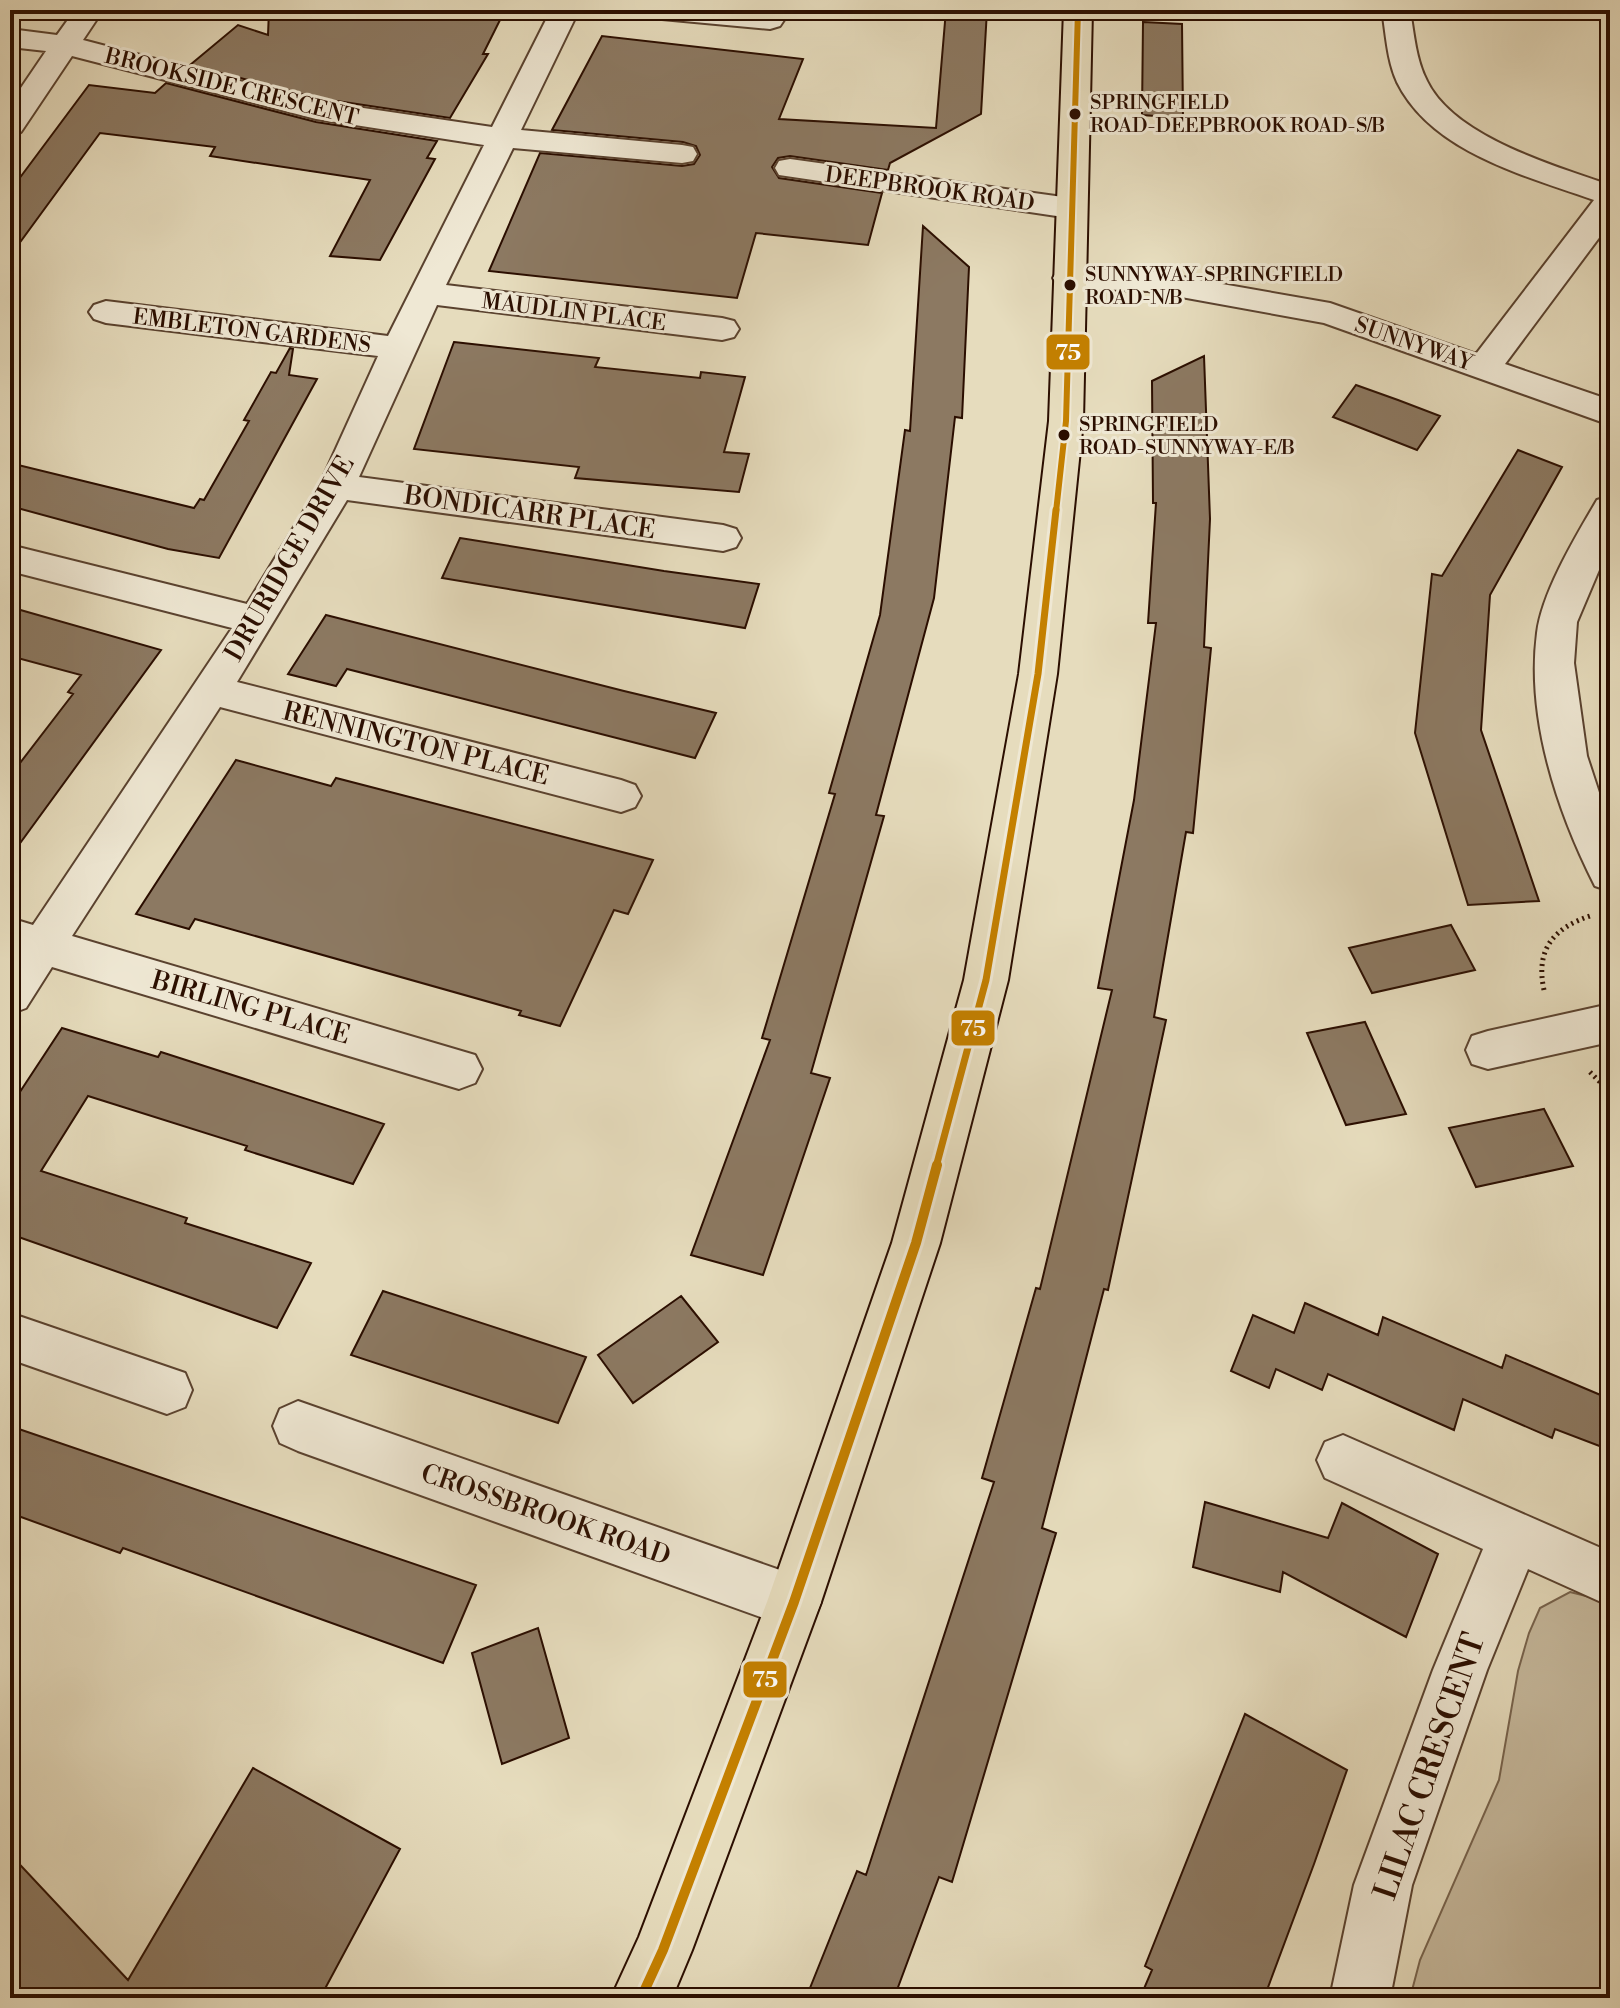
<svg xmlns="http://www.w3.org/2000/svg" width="1620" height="2008" font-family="'Libre Bodoni',serif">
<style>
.green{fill:#c6b99d;stroke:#78644e;stroke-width:2}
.building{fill:#8c7962;stroke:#2b0e00;stroke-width:2}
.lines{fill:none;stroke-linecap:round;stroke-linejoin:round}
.minor-casing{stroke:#5a422f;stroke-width:4}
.major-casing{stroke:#2b0e00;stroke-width:4}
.path{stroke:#2b0e00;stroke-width:5;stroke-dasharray:2 4;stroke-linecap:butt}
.minor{fill:#efe8d4;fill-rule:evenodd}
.major{fill:#e6dcbd;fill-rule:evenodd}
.bus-1-far2-casing{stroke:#efe8d4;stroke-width:10}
.bus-1-far1-casing{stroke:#efe8d4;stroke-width:13}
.bus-1-casing{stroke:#efe8d4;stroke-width:16}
.bus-1-far2{stroke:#c48000;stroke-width:6}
.bus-1-far1{stroke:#c48000;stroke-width:7}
.bus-1{stroke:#c48000;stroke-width:10}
.bus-dot{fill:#2b0e00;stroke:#efe8d4;stroke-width:3}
.labels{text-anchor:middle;stroke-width:6;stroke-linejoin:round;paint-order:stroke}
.far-bus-label{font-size:20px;fill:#2b0e00;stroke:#efe8d4;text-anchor:start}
.far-street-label{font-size:22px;fill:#2b0e00;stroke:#efe8d4}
.street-label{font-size:26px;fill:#2b0e00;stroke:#efe8d4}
.near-street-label{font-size:32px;fill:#2b0e00;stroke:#efe8d4}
.line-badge{stroke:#efe8d4;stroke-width:3}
.badge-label{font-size:22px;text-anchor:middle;font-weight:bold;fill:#fff}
</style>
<rect width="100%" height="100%" fill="#e6dcbd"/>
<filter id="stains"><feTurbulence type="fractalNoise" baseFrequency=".0025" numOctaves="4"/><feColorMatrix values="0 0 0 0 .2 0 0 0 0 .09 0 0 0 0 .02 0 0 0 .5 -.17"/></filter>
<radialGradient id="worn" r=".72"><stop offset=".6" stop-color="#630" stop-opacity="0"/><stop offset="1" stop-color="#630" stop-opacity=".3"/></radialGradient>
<path class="green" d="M 1570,1592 L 1610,1602 L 1610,1998 L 1410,1998 L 1420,1960 L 1499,1780 L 1518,1671 L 1529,1633 L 1540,1608 Z"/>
<path class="building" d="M 269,10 L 505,10 L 483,54 L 488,54 L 450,118 L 317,98 L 190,65 L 238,25 L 268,35 Z
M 946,10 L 987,10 L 981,114 L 890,163 L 888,170 L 790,156 L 778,158 L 772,167 L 779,178 L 882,193 L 868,245 L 756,233 L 737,298 L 489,271 L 540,153 L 682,166 L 694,164 L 700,155 L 696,146 L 683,142 L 552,130 L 602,36 L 803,59 L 779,119 L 936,128 Z
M 1143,22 L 1182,24 L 1183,118 L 1142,115 Z
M 166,83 L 316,122 L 437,141 L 427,158 L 435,159 L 380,260 L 330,256 L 370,180 L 210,156 L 215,147 L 100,133 L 10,256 L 10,191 L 89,85 L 155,93 Z
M 923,226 L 969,267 L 962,418 L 955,417 L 934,598 L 876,815 L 884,816 L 811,1073 L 830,1078 L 763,1275 L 691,1255 L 770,1040 L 762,1038 L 835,794 L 829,793 L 880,615 L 905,430 L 910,431 Z
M 454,342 L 599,358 L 595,367 L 700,378 L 701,372 L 745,377 L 724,452 L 749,454 L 739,492 L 575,478 L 579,467 L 414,449 Z
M 290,348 L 293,349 L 289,375 L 317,379 L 219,558 L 168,549 L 10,506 L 10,463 L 194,508 L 200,499 L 204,500 L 249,421 L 244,420 L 271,372 L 276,373 Z
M 1204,356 L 1210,519 L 1204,647 L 1211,648 L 1193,833 L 1186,832 L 1154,1017 L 1166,1020 L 1108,1290 L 1104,1289 L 1042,1528 L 1056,1533 L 952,1882 L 939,1877 L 894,1998 L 806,1998 L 857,1871 L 866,1875 L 994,1482 L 982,1478 L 1036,1288 L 1040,1289 L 1112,990 L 1098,988 L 1134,800 L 1156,623 L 1148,623 L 1156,503 L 1153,503 L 1152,381 Z
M 1356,385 L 1398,400 L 1440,416 L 1417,450 L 1333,417 Z
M 1518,450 L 1562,467 L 1490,595 L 1481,730 L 1539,901 L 1468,905 L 1415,733 L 1432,574 L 1442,576 Z
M 460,538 L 664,571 L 759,584 L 745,628 L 442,578 Z
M 10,607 L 161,650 L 10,857 L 10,776 L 73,694 L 68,692 L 81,675 L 10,656 Z
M 326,615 L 624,691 L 716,713 L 695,758 L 347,669 L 336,686 L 288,674 Z
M 236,760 L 331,786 L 336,778 L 653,860 L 628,914 L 614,910 L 560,1026 L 519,1015 L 521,1011 L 195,919 L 189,929 L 136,914 Z
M 1451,925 L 1475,970 L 1372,993 L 1349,948 Z
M 1365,1022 L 1406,1114 L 1346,1125 L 1307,1033 Z
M 62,1028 L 158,1057 L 161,1052 L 384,1124 L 353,1184 L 245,1150 L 247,1146 L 88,1096 L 41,1171 L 187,1218 L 185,1223 L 311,1263 L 277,1328 L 10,1234 L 10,1107 Z
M 1544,1109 L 1573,1166 L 1476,1187 L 1449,1128 Z
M 383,1291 L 586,1357 L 558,1423 L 351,1355 Z
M 681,1296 L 718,1342 L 633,1403 L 598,1355 Z
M 1305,1303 L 1378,1335 L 1383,1317 L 1502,1368 L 1506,1355 L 1610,1399 L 1610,1450 L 1555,1429 L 1552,1438 L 1463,1399 L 1454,1430 L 1328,1374 L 1322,1390 L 1276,1369 L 1269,1388 L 1231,1371 L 1253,1315 L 1294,1333 Z
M 10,1426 L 476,1585 L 443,1663 L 123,1548 L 120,1553 L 10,1513 Z
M 1205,1502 L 1328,1538 L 1342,1503 L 1438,1554 L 1406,1637 L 1283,1572 L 1280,1592 L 1193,1567 Z
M 538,1628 L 569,1738 L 502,1764 L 472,1653 Z
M 1245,1714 L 1347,1770 L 1314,1864 L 1264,1998 L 1140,1998 L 1152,1970 L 1145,1966 Z
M 253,1768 L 400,1849 L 320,1998 L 10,1998 L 10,1854 L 128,1980 Z"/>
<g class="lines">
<defs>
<path id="minor" d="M 75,10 L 103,10 L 83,40 L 316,101 L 492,127 L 551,10 L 579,10 L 521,130 L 682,145 L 693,147 L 697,154 L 693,161 L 682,163 L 513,148 L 446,285 L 722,318 L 734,321 L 739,329 L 734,337 L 722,340 L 437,305 L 359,477 L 723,525 L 736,529 L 741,538 L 736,547 L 723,551 L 347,500 L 237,682 L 621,780 L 635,785 L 641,796 L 635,807 L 621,812 L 220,707 L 72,936 L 475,1055 L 482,1069 L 475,1083 L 459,1089 L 52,967 L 26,1008 L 10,1014 L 10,918 L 33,925 L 232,628 L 10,571 L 10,545 L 247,604 L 319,486 L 378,356 L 106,323 L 94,319 L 89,312 L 94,305 L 106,301 L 388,336 L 484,145 L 316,119 L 72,56 L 21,132 L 10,135 L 10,104 L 46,51 L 10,47 L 10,29 L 57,35 Z
M 648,10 L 754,10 L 780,14 L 784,20 L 780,26 L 770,29 L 662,19 L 652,16 Z
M 1382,10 L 1410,10 C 1414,34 1416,60 1427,81 C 1454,137 1555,166 1610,185 L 1610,223 L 1505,364 L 1610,400 L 1610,425 L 1324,323 L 1148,291 L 1069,288 L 1057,285 L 1053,278 L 1057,271 L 1069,268 L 1148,271 L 1330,303 L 1476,354 L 1594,200 C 1527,176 1432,153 1397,82 C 1387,60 1386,34 1382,10 Z
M 790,159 L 1070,198 L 1081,201 L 1086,208 L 1081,215 L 1070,218 L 779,175 L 775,168 L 779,161 Z
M 1610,496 L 1610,544 L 1577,622 L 1574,663 L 1587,756 L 1610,826 L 1610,891 L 1595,886 C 1557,811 1526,718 1537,633 C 1542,592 1576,536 1597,500 Z
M 1610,1004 L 1610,1042 L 1488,1069 L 1472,1064 L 1466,1050 L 1472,1036 L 1488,1031 Z
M 10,1313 L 185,1373 L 192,1390 L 185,1407 L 167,1414 L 10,1359 Z
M 298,1401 L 794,1575 L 813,1583 L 821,1602 L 813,1621 L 794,1629 L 298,1451 L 280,1443 L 273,1426 L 280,1409 Z
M 1343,1435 L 1610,1552 L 1610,1606 L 1528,1569 L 1487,1670 L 1412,1885 L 1390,1998 L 1330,1998 L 1354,1885 L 1433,1670 L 1483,1549 L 1325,1478 L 1317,1460 L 1325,1442 Z"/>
<path id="major" d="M 1064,10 L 1092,10 L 1083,421 L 1057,674 L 1008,980 L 940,1243 L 821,1602 L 692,1950 L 672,1998 L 611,1998 L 639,1937 L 767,1602 L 892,1243 L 964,980 L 1019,674 L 1049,421 Z"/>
</defs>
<use href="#minor" class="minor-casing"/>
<use href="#major" class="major-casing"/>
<path class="path" d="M 1544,990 C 1535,949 1554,927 1593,915
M 1590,1072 L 1610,1092"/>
<use href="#minor" class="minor"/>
<use href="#major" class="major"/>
<defs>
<path id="bus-1-far2" d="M 1056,512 L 1066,421 L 1078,10"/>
<path id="bus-1-far1" d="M 936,1167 L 986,980 L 1038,674 L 1056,510"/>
<path id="bus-1" d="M 641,1998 L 663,1950 L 794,1602 L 916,1243 L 937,1165"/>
</defs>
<use href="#bus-1-far2" class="bus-1-far2-casing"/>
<use href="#bus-1-far1" class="bus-1-far1-casing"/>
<use href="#bus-1" class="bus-1-casing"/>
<use href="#bus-1-far2" class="bus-1-far2"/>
<use href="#bus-1-far1" class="bus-1-far1"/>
<use href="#bus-1" class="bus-1"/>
</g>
<g class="bus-dot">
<circle cx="1075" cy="114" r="7"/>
<circle cx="1070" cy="285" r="7"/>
<circle cx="1064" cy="435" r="7"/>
</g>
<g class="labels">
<g class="far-bus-label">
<text x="1090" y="109">SPRINGFIELD<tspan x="1090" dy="23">ROAD-DEEPBROOK ROAD-S/B</tspan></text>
<text x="1085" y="281">SUNNYWAY-SPRINGFIELD<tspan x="1085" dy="23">ROAD-N/B</tspan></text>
<text x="1079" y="431">SPRINGFIELD<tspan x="1079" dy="23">ROAD-SUNNYWAY-E/B</tspan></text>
</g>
<g class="far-street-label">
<text transform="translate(232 86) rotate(14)" y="8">BROOKSIDE CRESCENT</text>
<text transform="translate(930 188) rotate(8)" y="8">DEEPBROOK ROAD</text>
<text transform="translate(574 311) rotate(7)" y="8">MAUDLIN PLACE</text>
<text transform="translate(252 330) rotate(7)" y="8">EMBLETON GARDENS</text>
<text transform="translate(1414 343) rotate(19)" y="8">SUNNYWAY</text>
</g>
<g class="street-label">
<text transform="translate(530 512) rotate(8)" y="9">BONDICARR PLACE</text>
<text transform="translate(289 558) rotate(-60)" y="9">DRURIDGE DRIVE</text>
<text transform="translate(416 743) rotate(14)" y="9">RENNINGTON PLACE</text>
<text transform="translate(251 1007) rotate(16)" y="9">BIRLING PLACE</text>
<text transform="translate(546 1514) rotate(19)" y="9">CROSSBROOK ROAD</text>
</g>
<g class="near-street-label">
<text transform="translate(1429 1766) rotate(-71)" y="11">LILAC CRESCENT</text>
</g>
</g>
<g class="line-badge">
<rect x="1045" y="333" width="46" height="38" rx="8" fill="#c48000"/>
<rect x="950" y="1009" width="46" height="38" rx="8" fill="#c48000"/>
<rect x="742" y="1660" width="46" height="39" rx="8" fill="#c48000"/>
</g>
<g class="badge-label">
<text x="1068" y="360">75</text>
<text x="973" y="1036">75</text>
<text x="765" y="1687">75</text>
</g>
<rect width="1620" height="2008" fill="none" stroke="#e6dcbd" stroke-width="40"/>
<rect x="12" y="12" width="1596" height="1984" fill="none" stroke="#2b0e00" stroke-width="4"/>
<rect x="20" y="20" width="1580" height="1968" fill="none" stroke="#2b0e00" stroke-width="2"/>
<rect width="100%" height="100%" filter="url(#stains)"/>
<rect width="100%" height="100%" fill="url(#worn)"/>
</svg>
